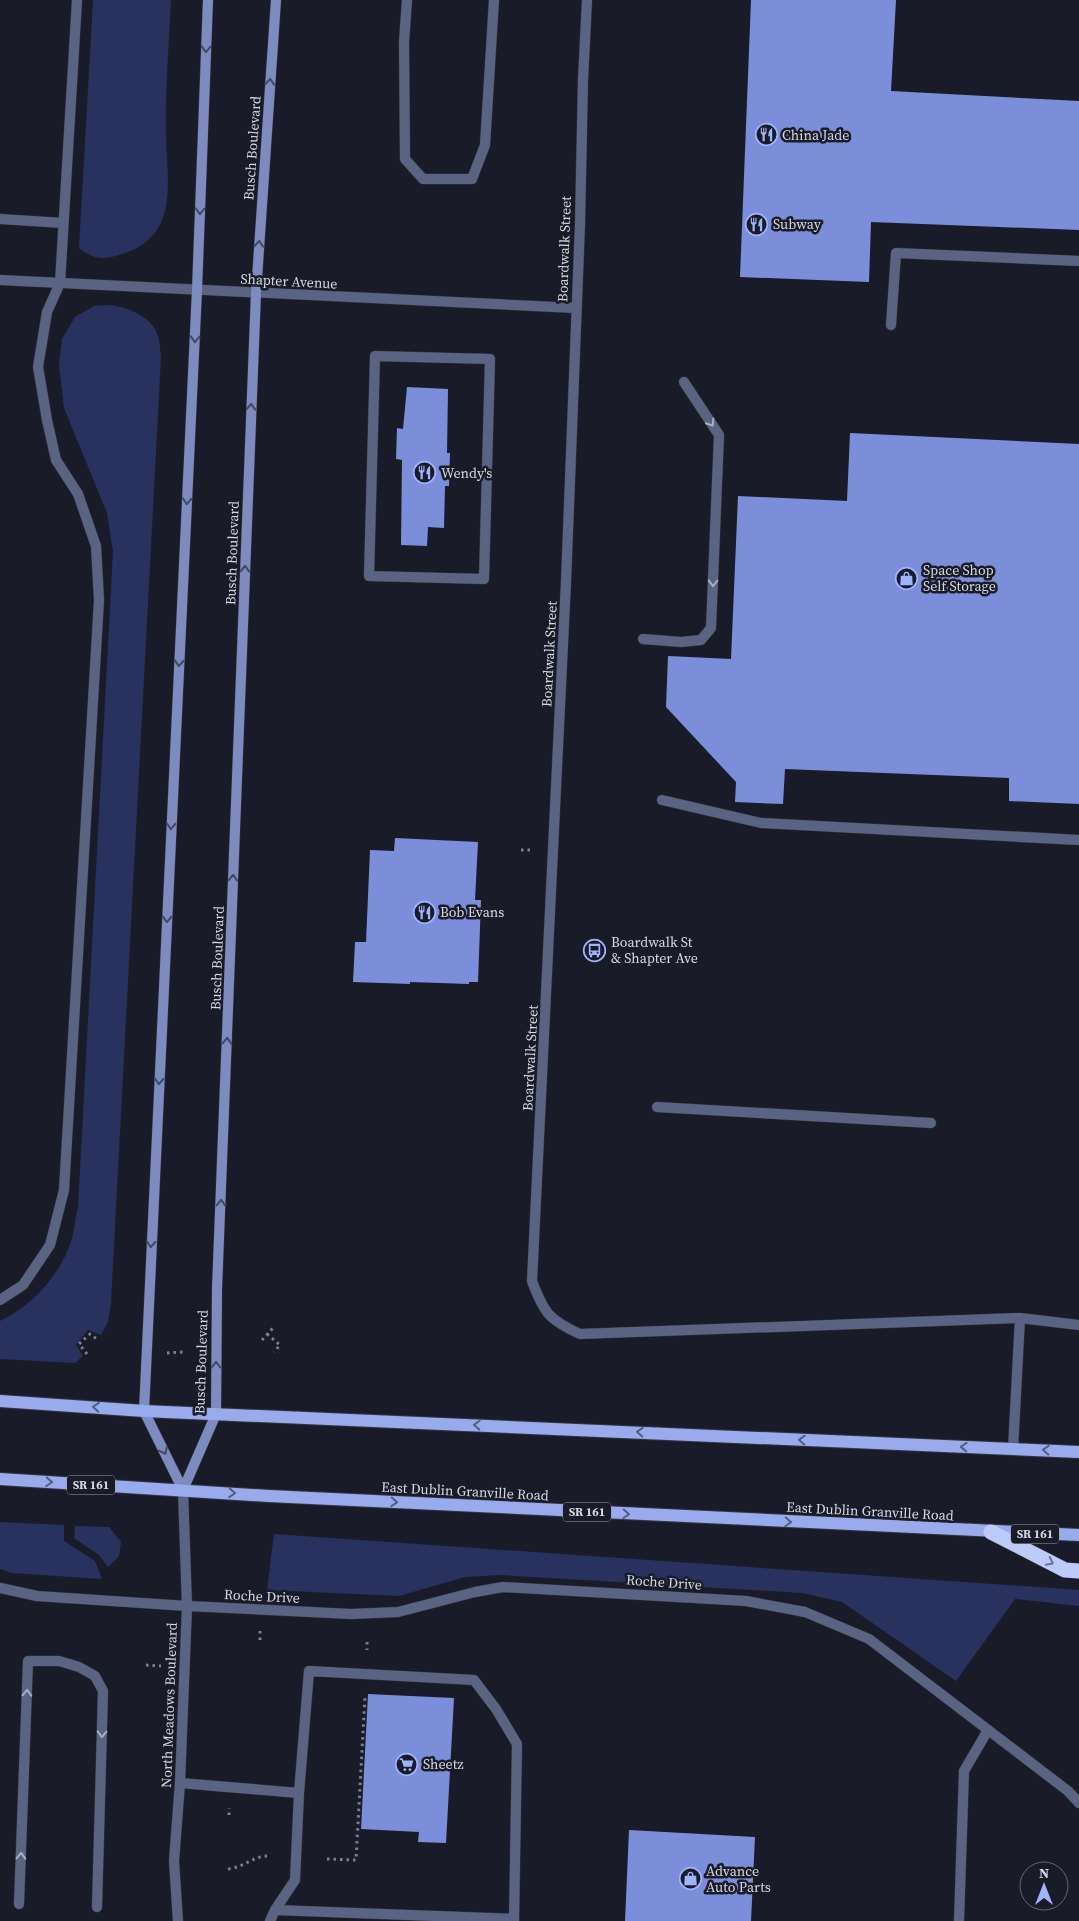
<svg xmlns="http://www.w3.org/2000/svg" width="1079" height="1921" font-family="'Source Serif 4',serif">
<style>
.green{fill:#29315e}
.building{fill:#7c8eda}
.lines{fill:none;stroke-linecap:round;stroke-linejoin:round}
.service-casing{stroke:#333642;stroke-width:11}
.minor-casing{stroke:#333642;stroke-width:11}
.secondary-casing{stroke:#333642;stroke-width:11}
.primary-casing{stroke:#333642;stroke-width:14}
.motorway-casing{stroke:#333642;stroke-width:16}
.path{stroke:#7d7f8a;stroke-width:3;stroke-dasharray:2.5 4;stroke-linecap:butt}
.service{stroke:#5b6383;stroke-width:10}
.minor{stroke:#5b6383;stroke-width:10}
.secondary{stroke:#7e8bbe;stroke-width:10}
.primary{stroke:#9aabed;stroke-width:12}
.motorway{stroke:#bdcafa;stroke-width:15}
.oneway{stroke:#414864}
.oneway2{stroke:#abafc0}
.oneway3{stroke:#535c81}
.oneway4{stroke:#6b7391}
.labels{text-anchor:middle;stroke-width:5;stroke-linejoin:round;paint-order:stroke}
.shield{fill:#191c28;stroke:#9da0aa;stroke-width:1}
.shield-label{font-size:12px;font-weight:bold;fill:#d6d8e1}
.poi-label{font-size:14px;fill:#d6d8e1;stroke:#191c28;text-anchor:start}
.street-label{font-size:14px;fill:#d6d8e1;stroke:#191c28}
</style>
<rect width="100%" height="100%" fill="#191c28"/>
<path class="green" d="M 93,0 L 171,0 C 169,45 165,90 166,134 C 166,163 172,190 163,218 C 156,237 140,249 122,254 C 103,260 94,260 79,248 Z
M 110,305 C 127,307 153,317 158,336 C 160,343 160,350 161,357 L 111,1303 L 108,1322 L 101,1335 L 88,1330 L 76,1345 L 83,1356 L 75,1363 L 0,1359 L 0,1321 C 32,1306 59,1276 71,1242 C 74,1231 75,1219 78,1207 L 113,552 L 107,513 L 64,408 L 59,365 L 62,339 L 75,317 L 94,306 Z
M 0,1522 L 64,1525 L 64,1541 L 95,1561 L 102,1579 L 12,1573 L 0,1569 Z
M 75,1526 L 109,1527 L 121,1542 L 119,1556 L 108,1567 L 99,1555 L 74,1538 Z
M 274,1534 L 1079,1590 L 1079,1606 L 1015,1599 L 956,1681 L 842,1602 L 802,1593 L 500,1575 L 465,1577 L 399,1596 L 267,1590 Z"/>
<path class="building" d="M 751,0 L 896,0 L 891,91 L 1079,101 L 1079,230 L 871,222 L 869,282 L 740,277 Z
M 407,387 L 448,389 L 447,453 L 450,453 L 449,486 L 445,486 L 444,528 L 428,527 L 427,546 L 401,545 L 402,460 L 396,459 L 397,428 L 403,429 Z
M 850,433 L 1079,444 L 1079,804 L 1009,801 L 1009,778 L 785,769 L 783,804 L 735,802 L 736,782 L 666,707 L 668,656 L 731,659 L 738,496 L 847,501 Z
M 395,838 L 478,842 L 475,900 L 481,900 L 478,982 L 469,982 L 469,984 L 410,982 L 410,984 L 353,982 L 355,942 L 366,942 L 370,850 L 394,851 Z
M 368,1694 L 454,1698 L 446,1843 L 418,1842 L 419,1832 L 361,1829 Z
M 629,1830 L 755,1837 L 751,1921 L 625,1921 Z"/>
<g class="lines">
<defs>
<path id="service" d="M 407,0 L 404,42 L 405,159 L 423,179 L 472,179 L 485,145 L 494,0
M 0,219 L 63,223
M 891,325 L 896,253 L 1079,261
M 375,356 L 490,359 L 484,579 L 369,576 Z
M 643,639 L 681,642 L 701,640 L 711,628 L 719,435 L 684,382
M 662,800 L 761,823 L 1079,840
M 657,1107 L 931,1123
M 0,1300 L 23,1285 L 50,1245 L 64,1190 L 68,1123 L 99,600 L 96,546 L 78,494 L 56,460 L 47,420 L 38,367 L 47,312 L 60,283 L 77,0
M 0,1588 L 37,1596 L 187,1606
M 180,1783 L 299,1793 L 309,1671 L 474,1680 L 496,1709 L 517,1744 L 514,1921
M 19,1904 L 28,1661 L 59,1661 L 79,1667 L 95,1676 L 103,1691 L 97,1907
M 275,1910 L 514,1919
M 270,1921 L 275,1910 L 295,1880 L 299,1793
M 959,1921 L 964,1771 L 988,1730"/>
<path id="minor" d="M 587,0 L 583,80 L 580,224 L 566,582 L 532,1281 C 544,1313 549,1320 580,1334 L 1020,1318 L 1079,1325
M 0,280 L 576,308
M 1013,1449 L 1020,1318
M 187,1606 L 351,1614 L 398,1612 L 475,1592 L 503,1587 L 746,1601 L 805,1612 L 869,1639 L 1068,1791 L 1079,1803
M 178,1921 L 174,1861 L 180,1783 L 187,1606 L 183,1490"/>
<path id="secondary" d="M 183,1490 L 144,1411 L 197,290 L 208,0
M 183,1490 L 216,1414 L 217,1289 L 256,293 L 276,0"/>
<path id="primary" d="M 0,1401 L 144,1411 L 1079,1452
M 0,1479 L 269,1496 L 1079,1535"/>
<path id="motorway" d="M 991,1532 L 1065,1570 L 1079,1571"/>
</defs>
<use href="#service" class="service-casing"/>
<use href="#minor" class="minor-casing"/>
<use href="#secondary" class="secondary-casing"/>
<use href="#primary" class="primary-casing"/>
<use href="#motorway" class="motorway-casing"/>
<path class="path" d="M 521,850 L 532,850
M 267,1334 L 280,1345 L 274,1352
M 262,1340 L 273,1328
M 167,1353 L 184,1352
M 87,1354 L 79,1344 L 90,1334 L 98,1340
M 260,1631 L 260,1641
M 367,1642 L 367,1650
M 146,1665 L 161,1666
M 229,1815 L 229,1808
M 327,1859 L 356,1860 L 365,1696
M 228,1869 C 245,1867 253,1856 268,1856"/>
<use href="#service" class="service"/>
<use href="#minor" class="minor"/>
<use href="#secondary" class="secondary"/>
<use href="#primary" class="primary"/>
<use href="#motorway" class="motorway"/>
</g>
<defs><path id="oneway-chevron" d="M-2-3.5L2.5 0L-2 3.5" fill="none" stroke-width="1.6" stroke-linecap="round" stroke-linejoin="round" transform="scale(1.25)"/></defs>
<g class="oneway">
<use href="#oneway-chevron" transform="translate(206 49) rotate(92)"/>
<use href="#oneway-chevron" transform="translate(270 82) rotate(-86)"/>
<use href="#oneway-chevron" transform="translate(200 211) rotate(92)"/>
<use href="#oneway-chevron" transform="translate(259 244) rotate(-86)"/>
<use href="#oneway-chevron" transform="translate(195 339) rotate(93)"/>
<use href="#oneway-chevron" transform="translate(251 407) rotate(-88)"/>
<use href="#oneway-chevron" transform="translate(187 501) rotate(93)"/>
<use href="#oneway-chevron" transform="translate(245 569) rotate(-88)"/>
<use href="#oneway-chevron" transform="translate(179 663) rotate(93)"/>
<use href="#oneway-chevron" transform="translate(171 826) rotate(93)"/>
<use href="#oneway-chevron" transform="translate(233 878) rotate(-88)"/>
<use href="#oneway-chevron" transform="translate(167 919) rotate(93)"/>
<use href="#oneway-chevron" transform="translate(227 1041) rotate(-88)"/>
<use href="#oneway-chevron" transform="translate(159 1081) rotate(93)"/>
<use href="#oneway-chevron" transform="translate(221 1203) rotate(-88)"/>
<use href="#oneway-chevron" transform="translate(151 1244) rotate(93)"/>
<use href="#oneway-chevron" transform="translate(216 1365) rotate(-90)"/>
<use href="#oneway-chevron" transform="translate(164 1451) rotate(64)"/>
</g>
<g class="oneway2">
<use href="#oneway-chevron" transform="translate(711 423) rotate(57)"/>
<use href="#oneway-chevron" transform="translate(713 583) rotate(92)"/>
<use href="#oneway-chevron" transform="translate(27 1693) rotate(-88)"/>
<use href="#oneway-chevron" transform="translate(102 1734) rotate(92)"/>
<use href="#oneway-chevron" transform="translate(21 1856) rotate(-88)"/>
</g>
<g class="oneway3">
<use href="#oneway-chevron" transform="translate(96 1407) rotate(-175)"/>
<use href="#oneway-chevron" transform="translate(477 1425) rotate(-177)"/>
<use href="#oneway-chevron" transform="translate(640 1432) rotate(-177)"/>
<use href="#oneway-chevron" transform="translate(802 1440) rotate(-177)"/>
<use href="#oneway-chevron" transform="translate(964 1447) rotate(-178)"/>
<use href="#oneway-chevron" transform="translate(1046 1450) rotate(-177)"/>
<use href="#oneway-chevron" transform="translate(49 1482) rotate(4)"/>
<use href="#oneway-chevron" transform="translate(232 1493) rotate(4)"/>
<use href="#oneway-chevron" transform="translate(394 1502) rotate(3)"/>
<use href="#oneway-chevron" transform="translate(626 1514) rotate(3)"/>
<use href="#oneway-chevron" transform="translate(788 1522) rotate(3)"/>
</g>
<use class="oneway4" href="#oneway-chevron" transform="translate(1050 1562) rotate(27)"/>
<defs>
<symbol id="restaurant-ring" viewBox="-11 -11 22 22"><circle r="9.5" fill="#191c28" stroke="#a0b3fd" stroke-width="1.5"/><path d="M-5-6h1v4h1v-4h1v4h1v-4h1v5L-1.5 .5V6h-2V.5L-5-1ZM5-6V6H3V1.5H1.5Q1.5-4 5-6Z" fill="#a0b3fd"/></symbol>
<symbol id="shop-ring" viewBox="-11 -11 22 22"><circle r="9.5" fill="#191c28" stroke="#a0b3fd" stroke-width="1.5"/><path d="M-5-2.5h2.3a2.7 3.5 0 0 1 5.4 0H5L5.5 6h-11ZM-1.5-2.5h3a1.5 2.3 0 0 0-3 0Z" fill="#a0b3fd"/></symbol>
<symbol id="bus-ring" viewBox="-11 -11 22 22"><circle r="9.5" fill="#191c28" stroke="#a0b3fd" stroke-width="1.5"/><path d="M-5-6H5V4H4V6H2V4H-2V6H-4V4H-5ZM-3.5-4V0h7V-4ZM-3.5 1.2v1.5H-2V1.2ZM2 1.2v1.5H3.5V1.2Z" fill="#a0b3fd"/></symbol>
<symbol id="supermarket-ring" viewBox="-11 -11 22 22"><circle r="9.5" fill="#191c28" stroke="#a0b3fd" stroke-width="1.5"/><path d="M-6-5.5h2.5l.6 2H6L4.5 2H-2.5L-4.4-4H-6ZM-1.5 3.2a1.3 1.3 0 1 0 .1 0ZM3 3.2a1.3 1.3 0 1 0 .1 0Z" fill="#a0b3fd"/></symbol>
</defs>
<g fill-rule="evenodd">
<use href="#restaurant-ring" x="754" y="122" width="25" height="25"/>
<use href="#restaurant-ring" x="744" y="212" width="25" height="25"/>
<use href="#restaurant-ring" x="412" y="460" width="25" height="25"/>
<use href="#shop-ring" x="894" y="566" width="25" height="25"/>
<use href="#restaurant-ring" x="412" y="900" width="25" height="25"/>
<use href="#bus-ring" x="582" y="938" width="25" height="25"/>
<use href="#supermarket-ring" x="394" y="1752" width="25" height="25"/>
<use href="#shop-ring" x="678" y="1866" width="25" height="25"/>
</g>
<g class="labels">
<g class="shield">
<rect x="67" y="1475.5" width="48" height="19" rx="4"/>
<rect x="563" y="1502.5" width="48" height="19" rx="4"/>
<rect x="1011" y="1524.5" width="48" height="19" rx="4"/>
</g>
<g class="shield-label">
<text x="91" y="1489">SR 161</text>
<text x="587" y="1516">SR 161</text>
<text x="1035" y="1538">SR 161</text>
</g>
<g class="poi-label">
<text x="782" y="140">China Jade</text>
<text x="773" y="229">Subway</text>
<text x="441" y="478">Wendy's</text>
<text x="923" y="575">Space Shop<tspan x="923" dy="16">Self Storage</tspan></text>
<text x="440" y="917">Bob Evans</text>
<text x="611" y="947">Boardwalk St<tspan x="611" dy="16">&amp; Shapter Ave</tspan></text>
<text x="423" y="1769">Sheetz</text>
<text x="706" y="1876">Advance<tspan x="706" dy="16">Auto Parts</tspan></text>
</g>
<g class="street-label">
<text transform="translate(252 148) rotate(-86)" y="5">Busch Boulevard</text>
<text transform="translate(564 249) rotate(-88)" y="5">Boardwalk Street</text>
<text transform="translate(289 281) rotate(3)" y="5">Shapter Avenue</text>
<text transform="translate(232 553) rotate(-88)" y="5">Busch Boulevard</text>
<text transform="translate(549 654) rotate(-87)" y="5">Boardwalk Street</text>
<text transform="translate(217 958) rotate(-88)" y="5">Busch Boulevard</text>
<text transform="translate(530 1058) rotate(-87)" y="5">Boardwalk Street</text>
<text transform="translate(201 1362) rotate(-88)" y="5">Busch Boulevard</text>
<text transform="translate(465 1491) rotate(3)" y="5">East Dublin Granville Road</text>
<text transform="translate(870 1511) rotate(3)" y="5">East Dublin Granville Road</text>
<text transform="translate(664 1582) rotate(4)" y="5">Roche Drive</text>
<text transform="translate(262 1596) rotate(3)" y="5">Roche Drive</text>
<text transform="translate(169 1705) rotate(-88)" y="5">North Meadows Boulevard</text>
</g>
</g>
<g transform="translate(1044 1886)"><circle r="24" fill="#191c28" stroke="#656772"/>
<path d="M0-4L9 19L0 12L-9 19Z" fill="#a0b3fd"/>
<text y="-8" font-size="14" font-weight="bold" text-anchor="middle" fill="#d6d8e1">N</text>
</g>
</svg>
